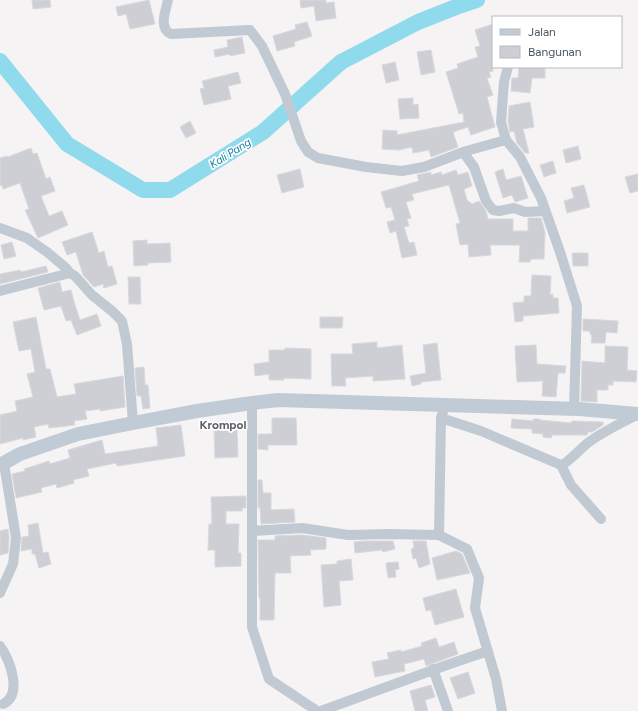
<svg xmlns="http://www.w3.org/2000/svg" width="638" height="711" font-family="Figtree,sans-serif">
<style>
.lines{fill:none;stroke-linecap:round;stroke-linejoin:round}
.river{stroke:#90daee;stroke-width:16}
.building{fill:#cdcfd5;stroke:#d7d9de}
.street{stroke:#c1cad2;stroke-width:10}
.secondary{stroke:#c1cbd6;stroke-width:14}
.labels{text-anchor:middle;stroke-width:3.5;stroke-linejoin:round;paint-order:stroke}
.water-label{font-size:11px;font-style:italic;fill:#0c7c9b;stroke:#fff}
.quarter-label{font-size:12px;font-weight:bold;fill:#5f6368;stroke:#fff}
</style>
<rect width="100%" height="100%" fill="#f5f3f3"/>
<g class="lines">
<path class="river" d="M 0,61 L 67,144 L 143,190 L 170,190 L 263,132 L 341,62 L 418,22 L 456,7 L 477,0"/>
</g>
<path class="building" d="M 32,0 L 50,0 L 51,7 L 33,9 Z
M 149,0 L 155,24 L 130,29 L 126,14 L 118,16 L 116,7 Z
M 300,0 L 326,0 L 326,3 L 334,2 L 336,18 L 316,21 L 314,6 L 301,8 Z
M 307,22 L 312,36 L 294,42 L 295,46 L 277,51 L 273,36 L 296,29 L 295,25 Z
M 493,24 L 493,71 L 489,72 L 491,77 L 487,78 L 493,95 L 487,97 L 495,127 L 471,135 L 468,127 L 453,132 L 458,147 L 431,157 L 429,150 L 413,153 L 412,147 L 399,150 L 382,149 L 383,130 L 397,131 L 397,135 L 464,122 L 463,113 L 459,114 L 446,72 L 458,68 L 457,64 L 478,57 L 475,47 L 480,46 L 475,30 Z
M 242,37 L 245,53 L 230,56 L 230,54 L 215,57 L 214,50 L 228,47 L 227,40 Z
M 431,50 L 435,72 L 421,75 L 417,52 Z
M 395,62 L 399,80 L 386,83 L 382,65 Z
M 519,67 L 545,68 L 545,78 L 532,78 L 530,93 L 511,91 L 512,78 L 518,78 Z
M 238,72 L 241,83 L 228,86 L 231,99 L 204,105 L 200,89 L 204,88 L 202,81 Z
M 413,98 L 413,105 L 418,104 L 419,118 L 400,119 L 398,99 Z
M 530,102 L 534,127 L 523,129 L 529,153 L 525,153 L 517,143 L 514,131 L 510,132 L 508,121 L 509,106 Z
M 190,121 L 196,133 L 186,138 L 180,127 Z
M 578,146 L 581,159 L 566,163 L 563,150 Z
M 31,148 L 33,154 L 37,153 L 46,179 L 50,177 L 55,191 L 41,196 L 49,216 L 62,211 L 68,225 L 38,238 L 25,210 L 29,209 L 20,183 L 3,189 L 2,185 L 0,186 L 0,158 L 7,156 L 8,157 Z
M 553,161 L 556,173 L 544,177 L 540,165 Z
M 300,169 L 304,187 L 282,193 L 277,175 Z
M 503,169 L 506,180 L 521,176 L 528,198 L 515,202 L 512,195 L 503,198 L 495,172 Z
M 456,170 L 458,175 L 468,172 L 472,186 L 464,189 L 467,200 L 472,204 L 479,201 L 486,211 L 488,219 L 513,219 L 513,231 L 528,231 L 528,218 L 541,218 L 545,232 L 544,259 L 531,259 L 530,262 L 519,262 L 520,245 L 490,245 L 491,255 L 469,257 L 468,244 L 460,245 L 456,224 L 460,223 L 449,185 L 412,194 L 414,200 L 406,202 L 411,218 L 407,219 L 409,226 L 404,227 L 409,243 L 414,242 L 417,255 L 402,258 L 396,231 L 390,233 L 387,222 L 395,220 L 391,207 L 386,208 L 381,192 L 419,181 L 417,175 L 431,172 L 431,175 L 441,172 L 442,175 Z
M 638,174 L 638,191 L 630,193 L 625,177 Z
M 584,185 L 590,207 L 567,213 L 564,201 L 574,198 L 571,188 Z
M 92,232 L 99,253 L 104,251 L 108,267 L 112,266 L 117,284 L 104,288 L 103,284 L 94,287 L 83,275 L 76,252 L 67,255 L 62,242 Z
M 147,240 L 147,244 L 170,243 L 171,262 L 148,263 L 148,265 L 134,266 L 133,241 Z
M 12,242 L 16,256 L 4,259 L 1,245 Z
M 572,253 L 588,253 L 588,266 L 573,266 Z
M 46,266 L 48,272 L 0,284 L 0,274 L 20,270 L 21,272 Z
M 532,275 L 551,276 L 550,295 L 553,294 L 553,298 L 558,298 L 559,313 L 523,316 L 523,321 L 515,322 L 513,303 L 524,302 L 524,296 L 531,296 Z
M 128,277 L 140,277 L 141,304 L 129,304 Z
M 60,282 L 62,292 L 71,290 L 75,305 L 80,320 L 97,314 L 101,326 L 77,335 L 71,320 L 66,321 L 61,306 L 44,310 L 38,288 Z
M 36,317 L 46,369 L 50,369 L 57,397 L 76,394 L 74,384 L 123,376 L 125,407 L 100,411 L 100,409 L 85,411 L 87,419 L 74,421 L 75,425 L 49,428 L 48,424 L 34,427 L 36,437 L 23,440 L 23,438 L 0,444 L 0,415 L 17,411 L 15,401 L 33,397 L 27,374 L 35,372 L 31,349 L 19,351 L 13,322 Z
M 320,317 L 343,317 L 342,328 L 320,328 Z
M 583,319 L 618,321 L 617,333 L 606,332 L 605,343 L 591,343 L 592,337 L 589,331 L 583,331 Z
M 377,342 L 377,348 L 402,345 L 405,379 L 373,381 L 373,376 L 345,378 L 346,386 L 332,386 L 331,354 L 353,354 L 352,344 Z
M 437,343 L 441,380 L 421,382 L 421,384 L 412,386 L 410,376 L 426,373 L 423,345 Z
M 536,345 L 537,364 L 566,366 L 565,373 L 558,373 L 556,397 L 542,396 L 543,381 L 517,382 L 515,346 Z
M 605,346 L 628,347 L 627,370 L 637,371 L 636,382 L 613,381 L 613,385 L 608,385 L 608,390 L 597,390 L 597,402 L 581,401 L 582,361 L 605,363 Z
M 285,348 L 311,349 L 311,379 L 284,378 L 284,380 L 269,380 L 269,374 L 255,376 L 254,364 L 269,362 L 269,350 L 285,350 Z
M 144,367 L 145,385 L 148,385 L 150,408 L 143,409 L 141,396 L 137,396 L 135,368 Z
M 272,418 L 296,418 L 297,445 L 268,445 L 268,450 L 258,449 L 258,434 L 272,434 Z
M 512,419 L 533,421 L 533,419 L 540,419 L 540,420 L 571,423 L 572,421 L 603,422 L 603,425 L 592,432 L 588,432 L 587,435 L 552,435 L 551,438 L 543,437 L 543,434 L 532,433 L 532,429 L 511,428 Z
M 181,425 L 185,456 L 117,466 L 116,463 L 87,469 L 89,476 L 73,480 L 74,483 L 57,488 L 56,484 L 41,488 L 42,492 L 16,498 L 12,474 L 25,471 L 24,469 L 49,461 L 50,464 L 70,458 L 68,450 L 102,440 L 105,454 L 158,446 L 156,428 Z
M 237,428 L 238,457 L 215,458 L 214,429 Z
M 258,480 L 262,480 L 263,493 L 271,493 L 271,510 L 294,509 L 295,522 L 261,524 L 260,508 L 258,508 Z
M 246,496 L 246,508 L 242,508 L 242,511 L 226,511 L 226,524 L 239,524 L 238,553 L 241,553 L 241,566 L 215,567 L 215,550 L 208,550 L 209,524 L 212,524 L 211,497 Z
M 38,523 L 43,553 L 48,552 L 51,564 L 39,568 L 35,554 L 32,554 L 32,549 L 21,551 L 22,537 L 29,536 L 28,525 Z
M 8,529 L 9,538 L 8,553 L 0,555 L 0,531 Z
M 302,535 L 326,538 L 326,549 L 310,550 L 311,555 L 290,556 L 291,573 L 275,573 L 274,620 L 260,620 L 260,598 L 259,598 L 258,540 L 275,540 L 275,536 Z
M 364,541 L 393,541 L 395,549 L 383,552 L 382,550 L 355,553 L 354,542 Z
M 413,541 L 426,541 L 430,564 L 419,568 L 416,558 L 413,559 L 411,549 L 414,548 Z
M 456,551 L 462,554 L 470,573 L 437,580 L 432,558 Z
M 351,559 L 353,580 L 339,581 L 341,605 L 324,607 L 321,565 L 337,564 L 337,561 Z
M 398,562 L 399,569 L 395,570 L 396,577 L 388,578 L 386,563 Z
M 456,589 L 464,617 L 435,625 L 431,610 L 426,611 L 423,598 Z
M 436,638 L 439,647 L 454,642 L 458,654 L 426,666 L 424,659 L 404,664 L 405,671 L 375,677 L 372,662 L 389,659 L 387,653 L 401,650 L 401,652 L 422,646 L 421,643 Z
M 468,672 L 475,693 L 458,699 L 450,678 Z
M 431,685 L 435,697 L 425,700 L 428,711 L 415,711 L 410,691 Z"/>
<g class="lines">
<path class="street" d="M 168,0 C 166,10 158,28 171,34 L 250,30 L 262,46 L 285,94 L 301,141 L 308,152 L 318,158 L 366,167 L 402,171 L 424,167 L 466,151 L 506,140
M 508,67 L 504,82 L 501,122 L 506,140 L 520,157 L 541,198 L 560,252 L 577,306 L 574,409
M 463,152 L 474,167 L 486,201 L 493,210 L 499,211 L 514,208 L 525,212 L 545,211
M 0,228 L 27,238 L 47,252 L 66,268 L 70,273 L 75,276 L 92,295 L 112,311 L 122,321 L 127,344 L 133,423
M 0,291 L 70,273
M 252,403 L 252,627 L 269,679 L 317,711
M 445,405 L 441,418 L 439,535 L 467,549 L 479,578 L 475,608 L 496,679 L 502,711
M 441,418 L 481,431 L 561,465 C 567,464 582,447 589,442 C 604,431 622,423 638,414
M 561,465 L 571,485 L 601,519
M 252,531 L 302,528 L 348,535 L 389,534 L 439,535
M 0,593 L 13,564 L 16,538 L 4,463
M 0,646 C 10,659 23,695 3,704
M 433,669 L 448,711
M 321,711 L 444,666 L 488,651"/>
<path class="secondary" d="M 0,465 L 20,454 L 78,434 L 133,423 L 197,411 L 252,403 L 278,400 L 579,409 L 638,414"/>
</g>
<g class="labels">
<g class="water-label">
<text transform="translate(230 153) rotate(-32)" y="4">Kali Pang</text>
</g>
<g class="quarter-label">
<text x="223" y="429">Krompol</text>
</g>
</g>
<rect x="492" y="16" width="130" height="52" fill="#ffffff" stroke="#b7bbc0"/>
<rect x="500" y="29" width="20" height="6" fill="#c1cbd6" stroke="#b7bbc0"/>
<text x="528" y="36" font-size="12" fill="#4a5661">Jalan</text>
<rect x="500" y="46" width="20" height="12" fill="#cdcfd5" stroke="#b7bbc0"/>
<text x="528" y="56" font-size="12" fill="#4a5661">Bangunan</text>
</svg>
